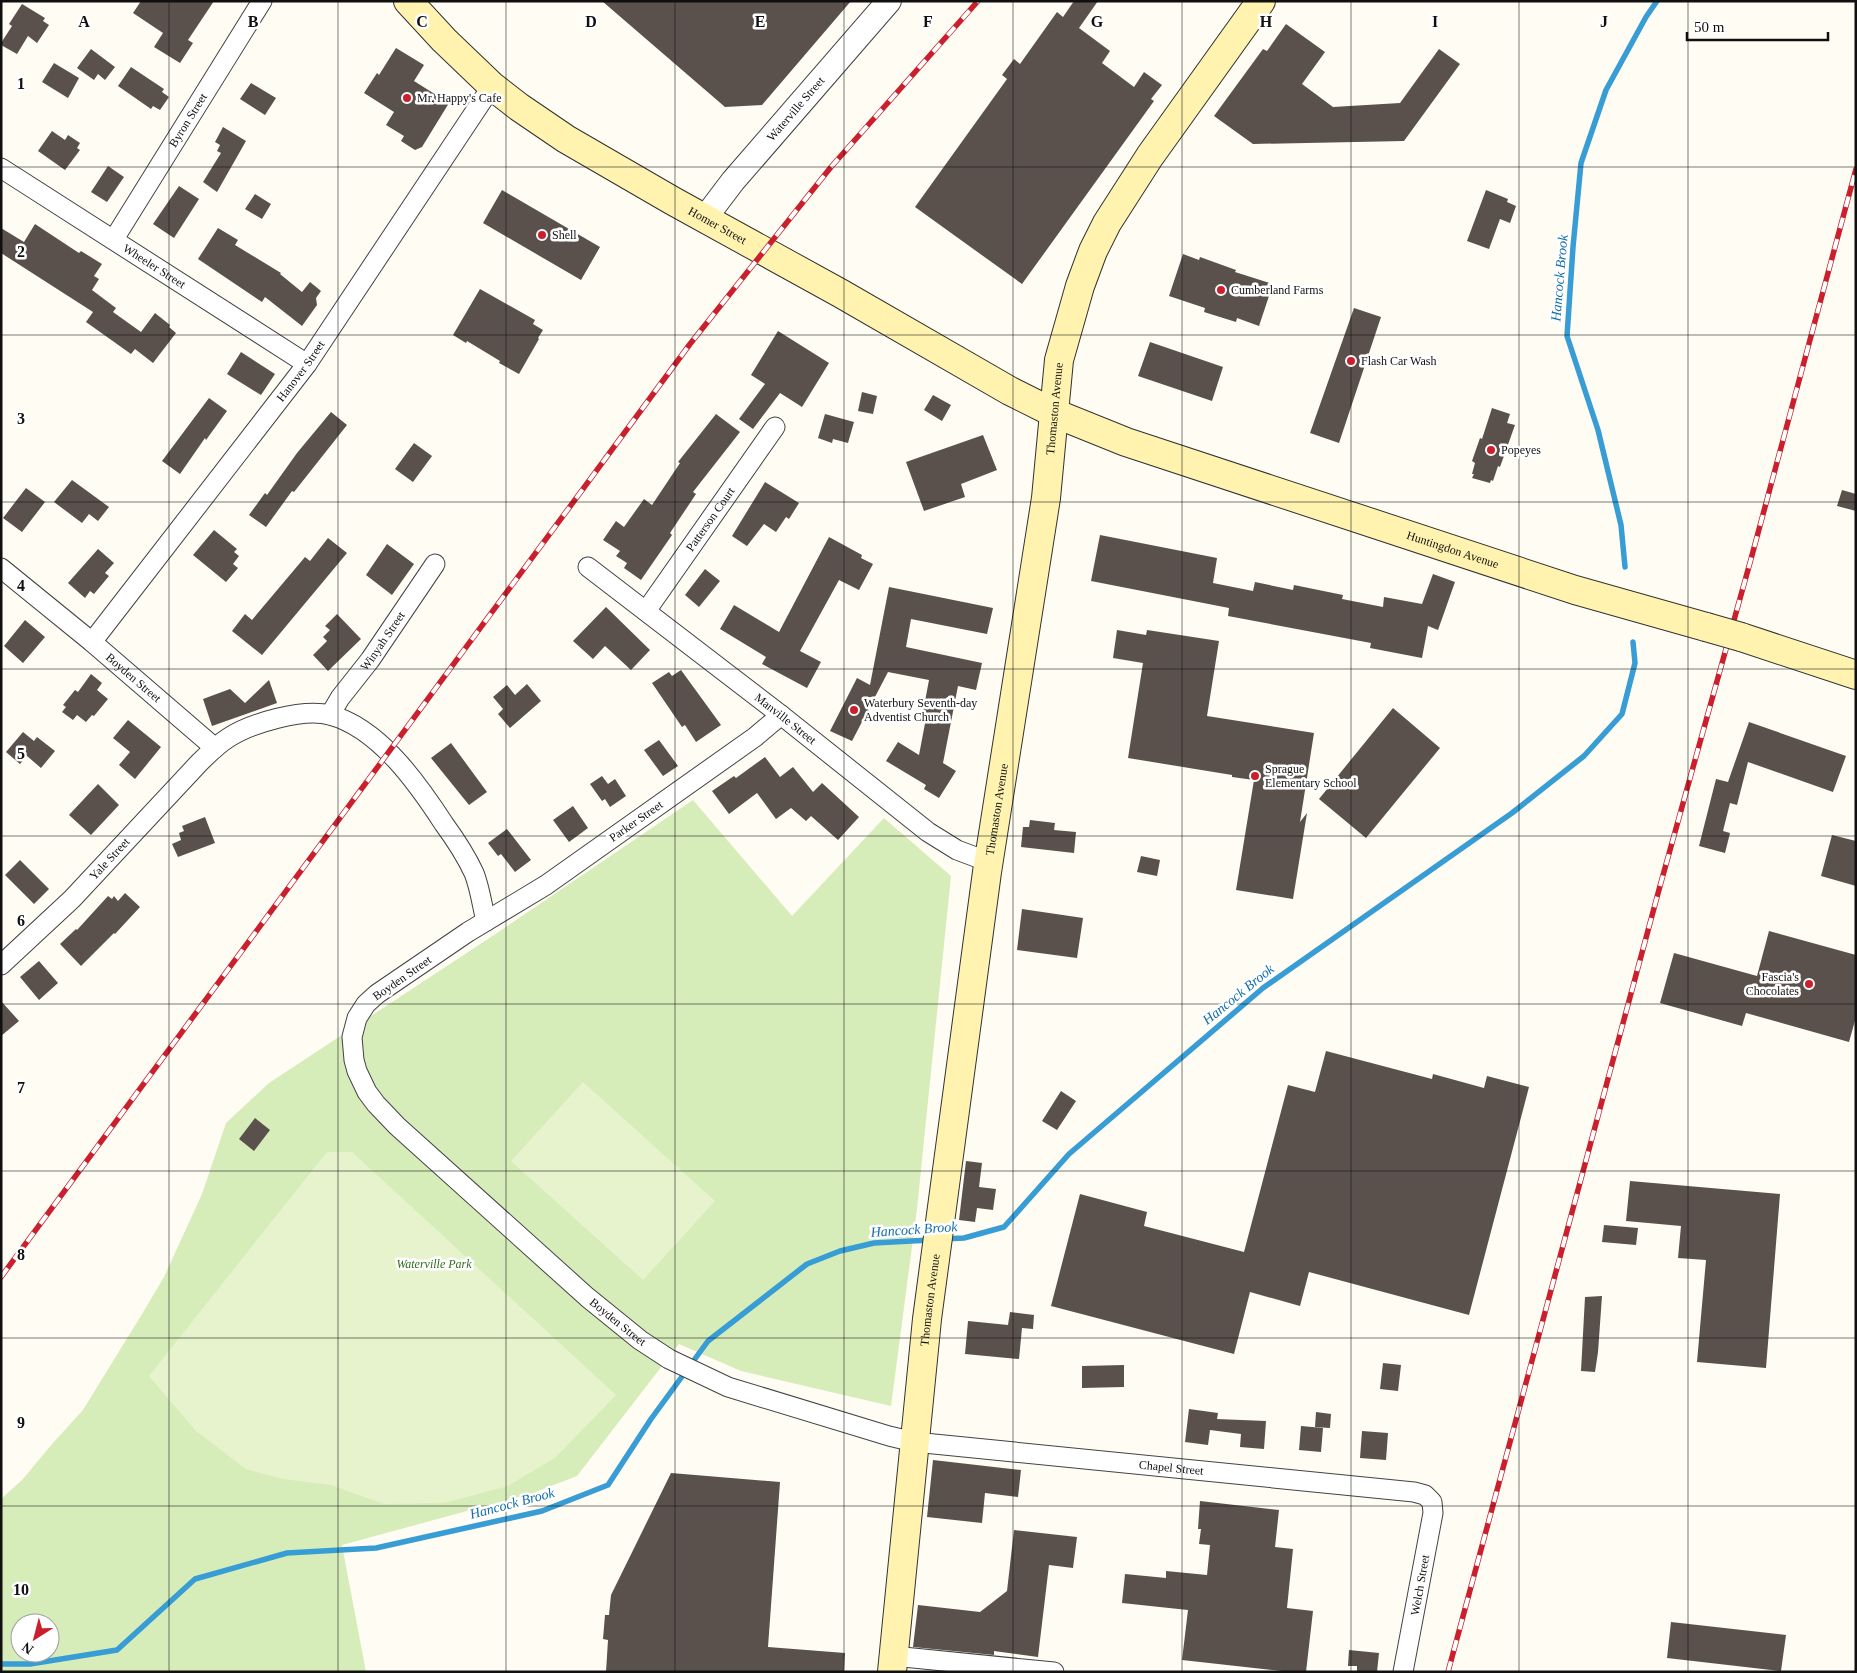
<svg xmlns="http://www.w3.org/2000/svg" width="1857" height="1673" font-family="Georgia,serif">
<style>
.green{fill:#d6edba;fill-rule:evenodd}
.pitch{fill:#e7f3cc}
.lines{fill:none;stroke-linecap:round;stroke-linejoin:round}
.stream{stroke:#389cd5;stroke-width:5.5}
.building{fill:#5a514c}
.minor-casing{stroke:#434343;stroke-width:21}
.tertiary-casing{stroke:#434343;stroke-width:26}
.secondary-casing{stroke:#323232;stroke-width:30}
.minor{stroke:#fff;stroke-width:19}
.tertiary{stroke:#fff;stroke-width:24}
.secondary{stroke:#fff3af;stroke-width:28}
.rail-casing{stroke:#ca1f2d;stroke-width:5.5}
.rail{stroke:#fff;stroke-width:4;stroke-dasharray:11;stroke-linecap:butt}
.secondary-bridge-casing{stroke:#323232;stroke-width:30;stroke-linecap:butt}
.secondary-bridge{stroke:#fff3af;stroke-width:28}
.grid{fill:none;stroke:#101010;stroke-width:1;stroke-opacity:0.55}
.poi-dot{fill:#ca1f2d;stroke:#fff;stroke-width:2}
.labels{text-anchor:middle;stroke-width:5;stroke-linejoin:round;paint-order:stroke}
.poi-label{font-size:12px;fill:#101010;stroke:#fff;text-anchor:start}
.street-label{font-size:12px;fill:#101010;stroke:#fff}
.park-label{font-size:12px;font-style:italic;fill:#2f6d1b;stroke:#fff}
.water-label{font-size:14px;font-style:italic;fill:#116dab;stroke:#fff}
.grid-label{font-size:16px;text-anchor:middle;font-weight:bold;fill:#101010;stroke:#fff;stroke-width:5;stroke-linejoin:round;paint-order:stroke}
</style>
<rect width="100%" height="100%" fill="#fffcf4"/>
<path class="green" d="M 693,800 L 792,916 L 884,818 L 951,876 L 917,1209 L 891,1406 L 741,1371 L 679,1344 L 577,1476 L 533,1493 L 342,1545 L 366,1672 L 1,1672 L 1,1499 L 22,1480 L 53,1443 L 83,1410 L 142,1314 L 164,1277 L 202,1194 L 226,1123 L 269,1083 L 494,935 ZM 20,1623 L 50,1623 L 50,1653 L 20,1653 Z"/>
<path class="pitch" d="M 583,1082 L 715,1201 L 643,1280 L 511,1161 Z
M 327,1152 L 352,1152 L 616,1395 L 556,1457 L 508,1486 L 444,1503 L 384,1504 L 331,1485 L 283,1479 L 246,1469 L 196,1431 L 149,1376 Z"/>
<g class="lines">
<path class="stream" d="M 1625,567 L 1621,525 L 1598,430 L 1567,336 L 1573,247 L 1581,163 L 1606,90 L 1646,17 L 1657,1
M 944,1239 L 964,1238 L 1004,1227 L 1069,1154 L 1263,988 L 1512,813 L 1584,756 L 1622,714 L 1635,663 L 1633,642
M 1,1664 L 30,1664 L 117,1650 L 195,1579 L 287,1553 L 376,1548 L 542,1511 L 608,1485 L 651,1419 L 708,1341 L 807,1264 L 840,1251 L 874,1243 L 930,1240"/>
</g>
<path class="building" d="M 141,1 L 214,1 L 188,40 L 193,43 L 180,63 L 154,47 L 163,33 L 133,13 Z
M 602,1 L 851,1 L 762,105 L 725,107 Z
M 1074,1 L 1098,1 L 1079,28 L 1110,51 L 1102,63 L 1134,87 L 1144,72 L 1162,85 L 1151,99 L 1154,101 L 1022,284 L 915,207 L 1007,79 L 1002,75 L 1014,59 L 1020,64 L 1057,12 L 1063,17 Z
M 22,4 L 45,18 L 43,21 L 49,25 L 37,43 L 28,36 L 17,54 L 1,45 L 1,43 L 12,26 L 9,24 Z
M 1286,24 L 1325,52 L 1302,84 L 1333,107 L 1400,103 L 1439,49 L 1460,64 L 1404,141 L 1253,144 L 1214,116 L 1263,49 L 1267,51 Z
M 396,48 L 424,65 L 414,81 L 449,103 L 422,147 L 415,150 L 401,141 L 404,136 L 386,125 L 394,112 L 364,93 L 377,73 L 379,75 Z
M 91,49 L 115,67 L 105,80 L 98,74 L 94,80 L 77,68 Z
M 54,63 L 79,78 L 68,98 L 42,82 Z
M 131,67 L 164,89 L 162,92 L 169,97 L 160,110 L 153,106 L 151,109 L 118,86 Z
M 251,83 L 276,98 L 265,115 L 240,99 Z
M 223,127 L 246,141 L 217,192 L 203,182 L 221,153 L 217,151 L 220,145 L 215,142 Z
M 52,131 L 65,140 L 68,135 L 80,143 L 77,148 L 80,150 L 65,170 L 38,151 Z
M 108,166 L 124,177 L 107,202 L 91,192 Z
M 179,186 L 199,199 L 174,238 L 153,224 Z
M 502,190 L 600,247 L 581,280 L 483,223 Z
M 1486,190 L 1508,199 L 1507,202 L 1516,206 L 1510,223 L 1500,219 L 1489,249 L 1467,241 Z
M 255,194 L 271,204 L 262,219 L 245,209 Z
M 35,224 L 79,253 L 81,251 L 102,264 L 94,276 L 99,279 L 92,290 L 116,308 L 113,312 L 141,332 L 155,313 L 170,325 L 169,327 L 176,333 L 153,363 L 135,349 L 131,354 L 86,322 L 93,312 L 1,253 L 1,228 L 24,242 Z
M 218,228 L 238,240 L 235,245 L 281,273 L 280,274 L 302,292 L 310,282 L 321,291 L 316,298 L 317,305 L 302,326 L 265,297 L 262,302 L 198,259 Z
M 1183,254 L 1199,260 L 1200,257 L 1236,270 L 1235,272 L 1273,284 L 1259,326 L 1237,318 L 1236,322 L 1204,312 L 1205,308 L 1169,296 Z
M 480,289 L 535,320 L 533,324 L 543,330 L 538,338 L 539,339 L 519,374 L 499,363 L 500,361 L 467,341 L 466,343 L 453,335 Z
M 1354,308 L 1381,317 L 1339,443 L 1310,433 Z
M 778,331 L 829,363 L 802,407 L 780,393 L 753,429 L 739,419 L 765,384 L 751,375 Z
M 1150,342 L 1223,367 L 1212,401 L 1138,376 Z
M 241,352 L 275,374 L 261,395 L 227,374 Z
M 862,392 L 877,396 L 873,414 L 858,411 Z
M 933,395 L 951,405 L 942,421 L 924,410 Z
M 209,398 L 227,411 L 206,440 L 205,438 L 180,474 L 162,461 Z
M 1492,408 L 1510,414 L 1507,423 L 1515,425 L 1500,467 L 1498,466 L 1493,481 L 1491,480 L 1490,483 L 1472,478 L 1474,474 L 1472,474 L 1475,463 L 1472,461 L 1480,438 L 1482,439 Z
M 331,412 L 347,425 L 294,492 L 292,491 L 266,527 L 249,515 L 265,493 L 267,495 L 297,453 Z
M 716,414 L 740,432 L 693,492 L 696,494 L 670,533 L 672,535 L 641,580 L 624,568 L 627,563 L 616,556 L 620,551 L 603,540 L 616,521 L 624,527 L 644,499 L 652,505 L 680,463 L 678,462 Z
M 825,414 L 854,422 L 848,443 L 833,439 L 832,443 L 818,438 Z
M 983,435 L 997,470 L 961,484 L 965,497 L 924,511 L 906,462 Z
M 414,443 L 432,456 L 413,482 L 395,469 Z
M 72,480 L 109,507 L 98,521 L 89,514 L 82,523 L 54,502 Z
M 765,482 L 799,503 L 789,519 L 786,517 L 776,532 L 764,524 L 747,546 L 732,536 Z
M 26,488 L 45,502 L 22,532 L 3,518 Z
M 1842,490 L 1856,494 L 1856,511 L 1837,506 Z
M 214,530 L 237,549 L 234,552 L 239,556 L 233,564 L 238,568 L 226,582 L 193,555 Z
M 1100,535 L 1217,558 L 1213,583 L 1253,591 L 1255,582 L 1293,590 L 1294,585 L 1343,595 L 1342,599 L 1383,607 L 1384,597 L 1422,604 L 1433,574 L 1455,582 L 1438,630 L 1428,626 L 1422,658 L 1370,648 L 1371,643 L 1228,616 L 1229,608 L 1091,581 Z
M 829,537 L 862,555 L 861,558 L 873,564 L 859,590 L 839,580 L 800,651 L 821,662 L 807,688 L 762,664 L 766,657 L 720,629 L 734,605 L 779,632 Z
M 328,538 L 347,553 L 262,655 L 232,631 L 245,614 L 252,620 L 305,557 L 310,561 Z
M 387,544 L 414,564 L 392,595 L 366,575 Z
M 98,549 L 114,563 L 105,573 L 109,576 L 94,594 L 90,591 L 85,598 L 68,583 Z
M 705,569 L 720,581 L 699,607 L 685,595 Z
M 889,587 L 993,608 L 987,634 L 911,619 L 906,647 L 982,663 L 976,690 L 958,686 L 943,763 L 956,771 L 939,798 L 924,789 L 926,785 L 886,761 L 898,742 L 919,755 L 927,713 L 923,712 L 929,680 L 888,672 L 852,741 L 830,731 L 857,678 L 870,685 Z
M 606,607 L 650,650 L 631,670 L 605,646 L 593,659 L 573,641 Z
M 337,614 L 361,639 L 328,671 L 313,655 L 327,641 L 323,637 L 330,630 L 325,626 Z
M 25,620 L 45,637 L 23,663 L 4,646 Z
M 1117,630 L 1146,635 L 1147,630 L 1219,641 L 1207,716 L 1314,733 L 1300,822 L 1307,813 L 1293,899 L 1236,890 L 1254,780 L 1232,777 L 1232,775 L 1128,758 L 1143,663 L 1113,658 Z
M 681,670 L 721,725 L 696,742 L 685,725 L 682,727 L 652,683 L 669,672 L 672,676 Z
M 91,674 L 102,683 L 97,690 L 108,699 L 94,716 L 92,715 L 86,722 L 77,715 L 73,720 L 62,712 L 66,707 L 63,705 L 75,690 L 78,692 Z
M 269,680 L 277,703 L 212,726 L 203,699 L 230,689 L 245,703 Z
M 527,684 L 541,701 L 510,728 L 498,714 L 503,709 L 493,697 L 507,685 L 515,695 Z
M 1393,708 L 1440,748 L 1366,838 L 1319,799 Z
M 128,720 L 161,747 L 135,779 L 119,765 L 130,752 L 113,738 Z
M 1749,722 L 1846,756 L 1833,792 L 1748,762 L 1737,805 L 1730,803 L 1723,831 L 1730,833 L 1725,853 L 1699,846 L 1716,779 L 1728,782 Z
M 23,732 L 34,741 L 37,737 L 55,751 L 41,768 L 27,756 L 20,764 L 6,752 Z
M 659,740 L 678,766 L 663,776 L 644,750 Z
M 451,743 L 487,792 L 469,805 L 431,758 Z
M 765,757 L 780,777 L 793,767 L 813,792 L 822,783 L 859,817 L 838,840 L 811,816 L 806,821 L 791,808 L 776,819 L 757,793 L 729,814 L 712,791 L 734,776 L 736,778 Z
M 602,776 L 608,784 L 615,779 L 626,796 L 610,807 L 605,799 L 602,801 L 590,784 Z
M 98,784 L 119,805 L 91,835 L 69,815 Z
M 573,806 L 588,828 L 569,842 L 553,820 Z
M 205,817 L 215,843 L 178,857 L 172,844 L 181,840 L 179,833 L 184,831 L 182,826 Z
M 1030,820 L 1055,823 L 1054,830 L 1076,832 L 1074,853 L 1021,847 L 1023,827 L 1029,827 Z
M 507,829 L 531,860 L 515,872 L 501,854 L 498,856 L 488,843 Z
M 1832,835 L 1856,841 L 1856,886 L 1821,876 Z
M 1141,856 L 1160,860 L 1157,876 L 1137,872 Z
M 20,860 L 49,889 L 34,904 L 5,875 Z
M 125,893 L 140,907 L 115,934 L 114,933 L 81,966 L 60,944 L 76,929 L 77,930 L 108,896 L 112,899 L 114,896 L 118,901 Z
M 1022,909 L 1083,918 L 1077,958 L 1017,950 Z
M 1769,931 L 1856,955 L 1856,1017 L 1849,1042 L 1746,1013 L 1742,1026 L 1660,1003 L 1674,953 L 1757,976 Z
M 39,961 L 58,983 L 39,1000 L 20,977 Z
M 1,1001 L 19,1021 L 1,1036 Z
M 1326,1051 L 1432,1079 L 1433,1074 L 1484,1088 L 1487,1076 L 1529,1087 L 1469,1315 L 1309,1272 L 1300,1306 L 1250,1292 L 1234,1354 L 1051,1306 L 1080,1194 L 1147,1212 L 1144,1226 L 1244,1252 L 1288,1085 L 1315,1092 Z
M 1061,1091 L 1076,1101 L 1057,1130 L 1042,1121 Z
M 255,1118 L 270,1130 L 254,1151 L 239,1139 Z
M 966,1161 L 982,1163 L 979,1187 L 996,1189 L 993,1210 L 977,1208 L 975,1222 L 959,1220 Z
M 1630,1181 L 1780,1194 L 1766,1368 L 1697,1362 L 1706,1260 L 1678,1258 L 1681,1226 L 1626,1221 Z
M 1604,1225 L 1638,1228 L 1636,1245 L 1602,1242 Z
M 1602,1296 L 1598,1352 L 1595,1372 L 1581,1371 L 1585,1297 Z
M 1010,1312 L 1034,1315 L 1033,1329 L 1022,1328 L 1019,1359 L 965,1354 L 968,1321 L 1008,1325 Z
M 1383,1363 L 1401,1365 L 1398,1391 L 1380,1389 Z
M 1124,1365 L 1124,1387 L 1082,1388 L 1082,1366 Z
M 1189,1409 L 1218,1413 L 1217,1419 L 1266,1421 L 1264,1449 L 1240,1447 L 1241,1434 L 1210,1430 L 1208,1445 L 1185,1442 Z
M 1316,1412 L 1331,1414 L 1330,1428 L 1315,1427 Z
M 1301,1426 L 1323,1428 L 1321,1452 L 1299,1450 Z
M 1362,1431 L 1388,1433 L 1386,1460 L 1360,1458 Z
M 933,1460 L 1021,1470 L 1018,1497 L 985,1493 L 982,1523 L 927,1517 Z
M 671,1473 L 780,1482 L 768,1647 L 845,1653 L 844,1672 L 606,1672 L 608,1640 L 603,1639 L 605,1615 L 609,1615 L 611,1595 Z
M 1200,1501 L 1279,1510 L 1275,1547 L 1293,1549 L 1287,1608 L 1313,1611 L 1306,1672 L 1291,1672 L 1182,1660 L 1188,1610 L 1122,1603 L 1125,1574 L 1166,1578 L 1166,1571 L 1207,1575 L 1210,1545 L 1199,1544 L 1201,1529 L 1198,1529 Z
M 1014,1530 L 1077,1537 L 1073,1568 L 1049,1565 L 1038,1657 L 994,1651 L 994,1655 L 913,1647 L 918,1605 L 980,1612 L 1007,1591 Z
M 1671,1622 L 1786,1635 L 1781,1671 L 1667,1658 Z
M 1349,1650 L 1379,1653 L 1377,1672 L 1357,1672 L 1357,1666 L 1348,1666 Z"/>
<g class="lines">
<defs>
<g id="minor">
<path id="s1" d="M 1,168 L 307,364"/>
<path id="s2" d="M 114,239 L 262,1"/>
<path id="s3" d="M 588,567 L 781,715 L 928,832 L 957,850 L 989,862"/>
<path id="s4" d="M 1,568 L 92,642 L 215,748"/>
<path id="s5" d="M 646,611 L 775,427"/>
<path id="s6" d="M 92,642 L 307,364 L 492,86"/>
<path id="s7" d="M 330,715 L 340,698 L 370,660 L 435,564"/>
<path id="s8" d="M 781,715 L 755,737 L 546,885 L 468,932 L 377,994 L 366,1004 L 357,1018 L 352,1037 L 354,1060 L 357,1071 L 367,1092 L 376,1104 L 397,1126 L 587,1297 L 640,1340 L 669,1359 L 728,1387 L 889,1436 L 914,1442 L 1414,1492 L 1425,1495 L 1432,1502 L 1433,1513 L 1403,1672"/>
<path id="s9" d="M 1,965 L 72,899 L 199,763 C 208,754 217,745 228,738 C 251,723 303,708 330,715 C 379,728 418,784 444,824 C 455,839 466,856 474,873 C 480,888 482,905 486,921"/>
<path d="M 893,1656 L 1054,1672"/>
</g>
<g id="tertiary">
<path id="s10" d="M 705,218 L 733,181 L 889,1"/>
</g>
<g id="secondary">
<path id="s11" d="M 408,1 L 444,40 L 492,86 L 519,107 L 566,139 L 673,201 L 840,293 L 1010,391 L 1054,413 L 1126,442 L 1575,590 L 1706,627"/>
<path d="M 1741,637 L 1856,675"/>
<path id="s12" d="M 892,1672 L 927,1319 L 987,872 L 1046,498 L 1059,360 L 1080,286 L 1093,251 L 1107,223 L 1150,156 L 1261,1"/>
</g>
</defs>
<use href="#minor" class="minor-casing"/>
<use href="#tertiary" class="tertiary-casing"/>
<use href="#secondary" class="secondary-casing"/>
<use href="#minor" class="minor"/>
<use href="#tertiary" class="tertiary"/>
<use href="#secondary" class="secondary"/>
<defs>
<path id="rail" d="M 1,1277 L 690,344 L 831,167 L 978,1
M 1448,1672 L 1660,886 L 1751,559 L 1856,169"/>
</defs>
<use href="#rail" class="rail-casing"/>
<use href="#rail" class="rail"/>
<defs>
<path id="secondary-bridge" d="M 1706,627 L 1741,637"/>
</defs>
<use href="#secondary-bridge" class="secondary-bridge-casing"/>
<use href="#secondary-bridge" class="secondary-bridge"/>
</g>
<path class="grid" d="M 169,1 L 169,1672M 338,1 L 338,1672M 506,1 L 506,1672M 675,1 L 675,1672M 844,1 L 844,1672M 1013,1 L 1013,1672M 1182,1 L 1182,1672M 1351,1 L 1351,1672M 1519,1 L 1519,1672M 1688,1 L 1688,1672M 1,167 L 1856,167M 1,335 L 1856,335M 1,502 L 1856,502M 1,669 L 1856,669M 1,836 L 1856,836M 1,1004 L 1856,1004M 1,1171 L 1856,1171M 1,1338 L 1856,1338M 1,1506 L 1856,1506"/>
<g class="poi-dot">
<circle cx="407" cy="98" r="5"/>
<circle cx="542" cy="235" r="5"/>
<circle cx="1221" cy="290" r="5"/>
<circle cx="1351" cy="361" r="5"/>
<circle cx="1491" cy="450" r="5"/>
<circle cx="854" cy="710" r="5"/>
<circle cx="1255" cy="776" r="5"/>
<circle cx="1809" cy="984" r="5"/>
</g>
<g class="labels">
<g class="poi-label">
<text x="417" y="102">Mr. Happy's Cafe</text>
<text x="552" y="239">Shell</text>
<text x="1231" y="294">Cumberland Farms</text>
<text x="1361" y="365">Flash Car Wash</text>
<text x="1501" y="454">Popeyes</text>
<text x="864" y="707">Waterbury Seventh-day<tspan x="864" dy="14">Adventist Church</tspan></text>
<text x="1265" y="773">Sprague<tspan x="1265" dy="14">Elementary School</tspan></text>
<text x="1799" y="981" text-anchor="end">Fascia's<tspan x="1799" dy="14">Chocolates</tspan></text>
</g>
<g class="street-label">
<text dy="4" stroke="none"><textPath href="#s10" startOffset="142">Waterville Street</textPath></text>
<text dy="4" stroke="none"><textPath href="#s2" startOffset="140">Byron Street</textPath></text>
<text dy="4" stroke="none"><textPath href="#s11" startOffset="385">Homer Street</textPath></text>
<text dy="4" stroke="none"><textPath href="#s1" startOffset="182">Wheeler Street</textPath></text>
<text dy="4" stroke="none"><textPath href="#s6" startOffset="342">Hanover Street</textPath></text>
<text dy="4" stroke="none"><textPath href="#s12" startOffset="1274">Thomaston Avenue</textPath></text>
<text dy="4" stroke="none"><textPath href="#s5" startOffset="112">Patterson Court</textPath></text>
<text dy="4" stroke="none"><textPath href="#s11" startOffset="1192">Huntingdon Avenue</textPath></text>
<text dy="4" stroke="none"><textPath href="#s7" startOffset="91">Winyah Street</textPath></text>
<text dy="4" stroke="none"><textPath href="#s4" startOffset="172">Boyden Street</textPath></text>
<text dy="4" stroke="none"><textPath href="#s3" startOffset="249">Manville Street</textPath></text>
<text dy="4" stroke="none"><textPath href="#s12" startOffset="869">Thomaston Avenue</textPath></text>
<text transform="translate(636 821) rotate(-35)" y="4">Parker Street</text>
<text dy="4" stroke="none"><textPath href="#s9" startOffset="152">Yale Street</textPath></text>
<text transform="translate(402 978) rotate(-35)" y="4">Boyden Street</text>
<text dy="4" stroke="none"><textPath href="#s12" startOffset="374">Thomaston Avenue</textPath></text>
<text dy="4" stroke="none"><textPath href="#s8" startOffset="941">Boyden Street</textPath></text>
<text dy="4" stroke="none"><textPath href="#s8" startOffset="1522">Chapel Street</textPath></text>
<text transform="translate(1420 1585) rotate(-80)" y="4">Welch Street</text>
</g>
<g class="park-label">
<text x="434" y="1268">Waterville Park</text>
</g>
<g class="water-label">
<text transform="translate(1559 278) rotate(-85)" y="5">Hancock Brook</text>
<text transform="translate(1238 994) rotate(-39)" y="5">Hancock Brook</text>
<text transform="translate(914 1229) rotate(-4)" y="5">Hancock Brook</text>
<text transform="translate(512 1503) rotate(-15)" y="5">Hancock Brook</text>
</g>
</g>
<g class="grid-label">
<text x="84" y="27">A</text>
<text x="253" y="27">B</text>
<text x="422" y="27">C</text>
<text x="591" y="27">D</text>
<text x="760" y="27">E</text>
<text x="928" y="27">F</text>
<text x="1097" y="27">G</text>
<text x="1266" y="27">H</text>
<text x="1435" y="27">I</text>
<text x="1604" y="27">J</text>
<text x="21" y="89">1</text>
<text x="21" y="257">2</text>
<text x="21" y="424">3</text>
<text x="21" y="591">4</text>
<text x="21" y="759">5</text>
<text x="21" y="926">6</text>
<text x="21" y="1093">7</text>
<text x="21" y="1260">8</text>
<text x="21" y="1428">9</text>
<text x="21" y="1595">10</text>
</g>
<rect width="1857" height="1673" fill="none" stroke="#101010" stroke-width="5"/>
<g transform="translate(35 1638) rotate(216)"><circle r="24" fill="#ffffff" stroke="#9f9f9f"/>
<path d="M0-4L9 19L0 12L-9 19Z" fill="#ca1f2d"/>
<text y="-8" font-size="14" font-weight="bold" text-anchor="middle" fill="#101010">N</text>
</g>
<path d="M1687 32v8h141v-8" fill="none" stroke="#101010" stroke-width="2.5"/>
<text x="1694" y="32" font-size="15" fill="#101010" stroke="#ffffff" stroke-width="4" paint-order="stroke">50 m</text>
</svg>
